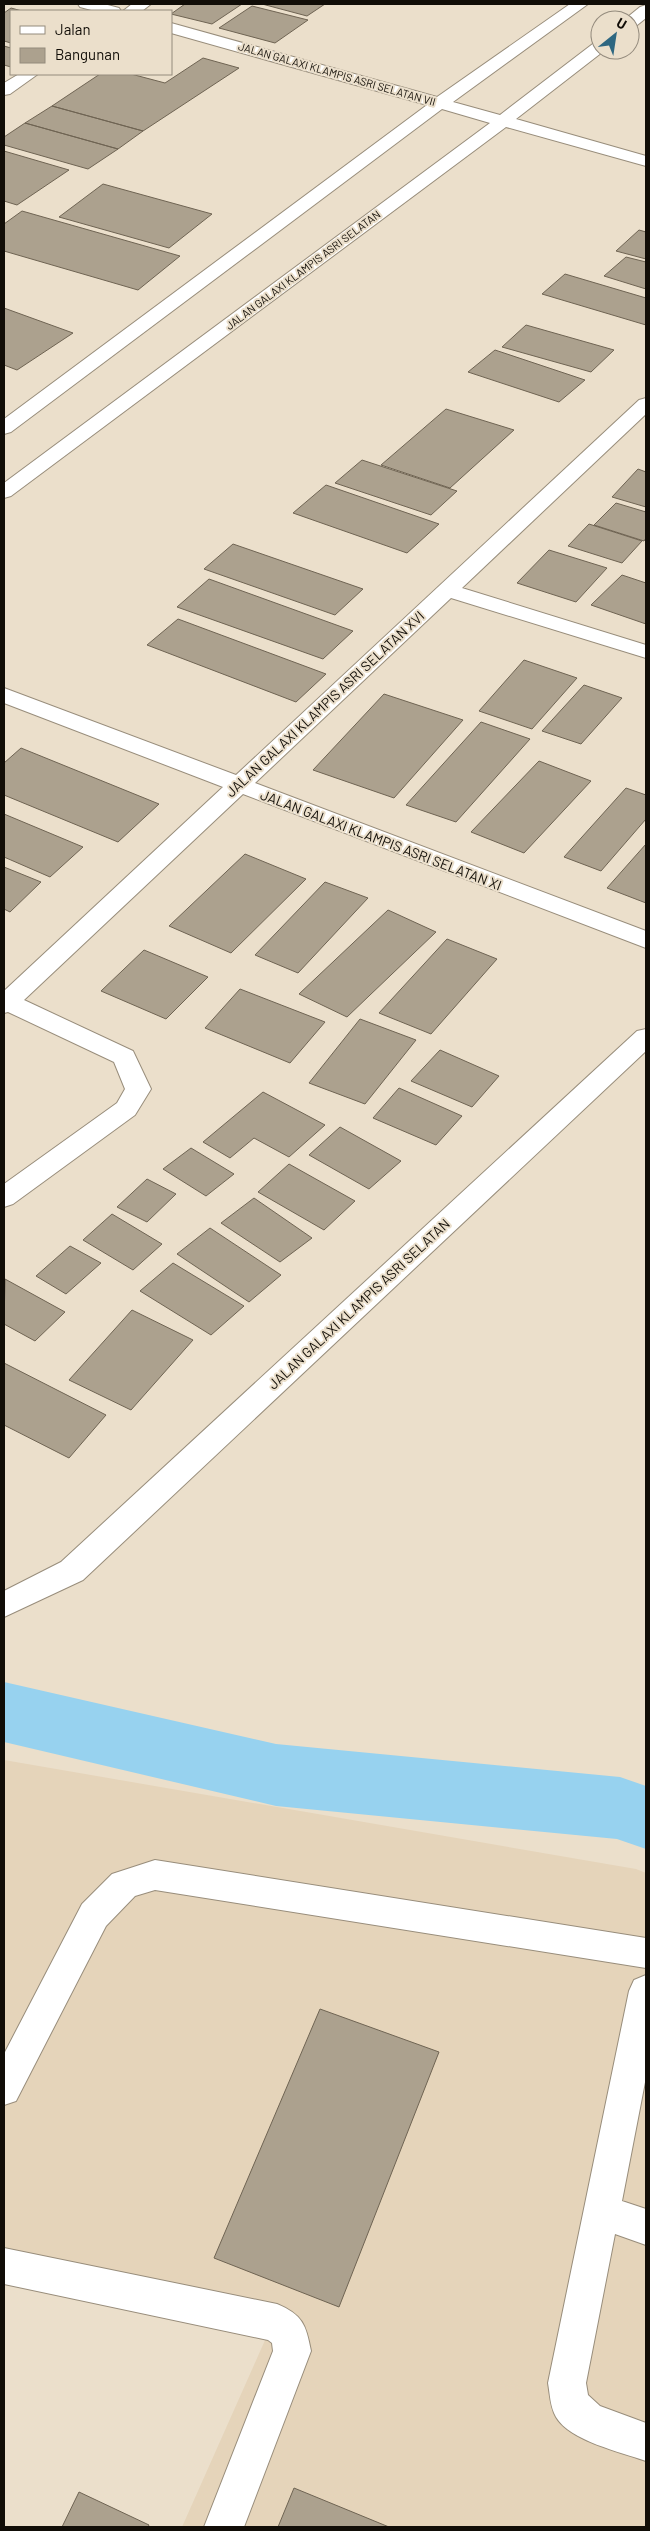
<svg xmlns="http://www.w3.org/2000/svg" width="650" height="2531" font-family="Barlow,sans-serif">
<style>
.built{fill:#e5d4ba}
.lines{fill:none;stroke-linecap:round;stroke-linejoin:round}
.canal{fill:#97d2ef;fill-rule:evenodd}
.building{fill:#aca18e;stroke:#6f6453}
.minor-casing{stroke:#988d7b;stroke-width:2}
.minor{fill:#fff;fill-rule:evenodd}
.labels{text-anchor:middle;stroke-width:4;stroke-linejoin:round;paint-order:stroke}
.far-street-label{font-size:11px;fill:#110d07;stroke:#ebdfcb}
.street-label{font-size:14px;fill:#110d07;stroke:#ebdfcb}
</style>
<rect width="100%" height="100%" fill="#ebdfcb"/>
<path class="built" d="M 4,1760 L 636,1869 L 646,1873 L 646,2527 L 182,2527 L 266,2338 L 4,2282 Z"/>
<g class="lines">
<path class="canal" d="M 4,1682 L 276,1744 L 620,1777 L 646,1786 L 646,1849 L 617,1839 L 276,1806 L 4,1742 Z"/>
</g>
<path class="building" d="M 185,4 L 242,4 L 212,24 L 171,14 Z
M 262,4 L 325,4 L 307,16 Z
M 252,6 L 308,20 L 275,43 L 219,28 Z
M 11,8 L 22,11 L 11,11 L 11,43 L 4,41 L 4,13 Z
M 4,46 L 11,48 L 11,67 L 4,65 Z
M 203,58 L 239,68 L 143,131 L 52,106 L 100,74 L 131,74 L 165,83 Z
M 52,106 L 143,131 L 118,149 L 25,123 Z
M 25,123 L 118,149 L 88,169 L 4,145 L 4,137 Z
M 4,151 L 69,170 L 17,205 L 4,201 Z
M 103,184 L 212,214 L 169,248 L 59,217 Z
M 22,211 L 180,256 L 138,290 L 4,251 L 4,224 Z
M 639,230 L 646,232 L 646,259 L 616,251 Z
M 626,257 L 646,262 L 646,289 L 604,276 Z
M 565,274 L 646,298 L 646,325 L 542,294 Z
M 4,308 L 73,333 L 17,370 L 4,365 Z
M 526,325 L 614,350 L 591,372 L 502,347 Z
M 495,350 L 585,380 L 559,402 L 468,372 Z
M 446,409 L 514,430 L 450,488 L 381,465 Z
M 362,460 L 457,491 L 431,515 L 335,483 Z
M 638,469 L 646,472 L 646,507 L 612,497 Z
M 326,485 L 439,524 L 407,553 L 293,513 Z
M 616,503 L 646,512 L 646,538 L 644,541 L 594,525 Z
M 589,524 L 642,541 L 622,563 L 568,546 Z
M 233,544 L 363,589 L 335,615 L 204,569 Z
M 549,550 L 607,568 L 576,602 L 517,583 Z
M 622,575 L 646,583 L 646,624 L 591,605 Z
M 209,579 L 353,631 L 323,659 L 177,607 Z
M 178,619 L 326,674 L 296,702 L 147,645 Z
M 524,660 L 577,678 L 532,729 L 479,711 Z
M 584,685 L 622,698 L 581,744 L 542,731 Z
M 384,694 L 463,720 L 394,798 L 313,770 Z
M 481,722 L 530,739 L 456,822 L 406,805 Z
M 21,748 L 159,804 L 118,842 L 4,795 L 4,763 Z
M 539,761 L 591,781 L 524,853 L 471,832 Z
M 626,788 L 646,795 L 646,819 L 601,871 L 564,857 Z
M 4,814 L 83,847 L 50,877 L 4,857 Z
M 646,844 L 646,903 L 607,888 Z
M 245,854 L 306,879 L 231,953 L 169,926 Z
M 4,867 L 41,882 L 10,912 L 4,909 Z
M 325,882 L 368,898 L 298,973 L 255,955 Z
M 388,910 L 436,932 L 347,1017 L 299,994 Z
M 447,939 L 497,959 L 431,1034 L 379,1013 Z
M 144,950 L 208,977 L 166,1019 L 101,991 Z
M 240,989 L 325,1022 L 290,1063 L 205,1028 Z
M 360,1019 L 416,1040 L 365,1104 L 309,1083 Z
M 440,1050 L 499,1076 L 472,1107 L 411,1081 Z
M 399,1088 L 462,1116 L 436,1145 L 373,1118 Z
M 263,1092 L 325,1125 L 289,1157 L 254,1138 L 230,1158 L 203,1142 Z
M 340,1127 L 401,1161 L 369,1189 L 309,1155 Z
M 191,1148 L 234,1174 L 206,1196 L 163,1169 Z
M 289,1164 L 355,1201 L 324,1230 L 258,1192 Z
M 147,1179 L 176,1194 L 147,1222 L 117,1207 Z
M 254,1198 L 312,1238 L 280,1262 L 221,1223 Z
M 112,1214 L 162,1244 L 133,1270 L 83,1240 Z
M 210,1228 L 281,1275 L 249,1302 L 177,1254 Z
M 70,1246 L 101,1263 L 66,1294 L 36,1276 Z
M 173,1263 L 244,1306 L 211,1335 L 140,1291 Z
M 5,1279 L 65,1312 L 35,1341 L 4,1324 Z
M 132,1310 L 193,1340 L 131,1410 L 69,1380 Z
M 4,1363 L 106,1415 L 69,1458 L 4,1425 Z
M 320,2009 L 439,2052 L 339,2307 L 214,2258 Z
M 294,2488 L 389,2527 L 278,2527 Z
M 79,2492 L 149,2525 L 148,2527 L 62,2527 Z"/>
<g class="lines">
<defs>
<path id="minor" d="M 78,4 L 104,4 L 119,8 L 121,11 L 95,11 L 80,7 Z
M 132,4 L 151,4 L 142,11 L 123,11 Z
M 570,4 L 588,4 L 453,102 L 500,115 L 594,43 L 600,41 L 600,50 L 605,50 L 516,119 L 646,156 L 646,166 L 506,127 L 11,496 L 4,498 L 4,483 L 490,123 L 442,109 L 11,432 L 4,434 L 4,419 L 427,105 L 171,33 L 171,23 L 437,97 Z
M 646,5 L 646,18 L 636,26 L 630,28 L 630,20 L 624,20 L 640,7 Z
M 19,74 L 38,74 L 10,94 L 4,95 L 4,83 Z
M 646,398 L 646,414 L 462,588 L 646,645 L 646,658 L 451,598 L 255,783 L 646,931 L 646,948 L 243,794 L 24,1000 L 133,1051 L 151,1089 L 135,1115 L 13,1204 L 4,1207 L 4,1184 L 117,1103 L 125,1089 L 114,1062 L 8,1012 L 4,1013 L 4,991 L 223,787 L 4,703 L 4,688 L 236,775 L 639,400 Z
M 646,1029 L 646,1051 L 83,1580 L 4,1617 L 4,1591 L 61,1562 L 637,1031 Z
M 155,1860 L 646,1938 L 646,1968 L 155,1890 L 135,1896 L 106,1926 L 16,2101 L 4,2105 L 4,2054 L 82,1904 L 112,1874 Z
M 646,1975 L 646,2077 L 622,2201 L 646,2209 L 646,2245 L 615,2234 L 586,2383 L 588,2395 L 600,2406 L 646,2423 L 646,2461 C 621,2452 570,2441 556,2417 C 550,2407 550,2394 548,2383 L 629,1991 L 634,1980 Z
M 4,2248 L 277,2304 C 303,2315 306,2325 311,2351 L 244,2527 L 204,2527 L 273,2351 L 272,2343 L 268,2340 L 4,2284 Z"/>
</defs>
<use href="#minor" class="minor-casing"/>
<use href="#minor" class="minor"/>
</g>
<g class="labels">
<g class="far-street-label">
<text transform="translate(337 74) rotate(16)" y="4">JALAN GALAXI KLAMPIS ASRI SELATAN VII</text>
<text transform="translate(303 270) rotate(-37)" y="4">JALAN GALAXI KLAMPIS ASRI SELATAN</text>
</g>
<g class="street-label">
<text transform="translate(325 704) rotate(-43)" y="5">JALAN GALAXI KLAMPIS ASRI SELATAN XVI</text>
<text transform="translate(381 840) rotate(21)" y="5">JALAN GALAXI KLAMPIS ASRI SELATAN XI</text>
<text transform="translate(359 1304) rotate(-43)" y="5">JALAN GALAXI KLAMPIS ASRI SELATAN</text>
</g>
</g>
<rect width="650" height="2531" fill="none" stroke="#110d07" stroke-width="10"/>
<rect x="10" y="10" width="162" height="65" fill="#ebdfcb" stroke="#948b7d"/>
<rect x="20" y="26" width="25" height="8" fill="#ffffff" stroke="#948b7d"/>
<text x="55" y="35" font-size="15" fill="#110d07">Jalan</text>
<rect x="20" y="48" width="25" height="15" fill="#aca18e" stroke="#948b7d"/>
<text x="55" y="60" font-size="15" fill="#110d07">Bangunan</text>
<g transform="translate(615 35) rotate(30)"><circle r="24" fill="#ebdfcb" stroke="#948b7d"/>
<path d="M0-4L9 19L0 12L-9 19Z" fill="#2e6781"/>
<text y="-8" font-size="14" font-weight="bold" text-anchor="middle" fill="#110d07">U</text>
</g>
</svg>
